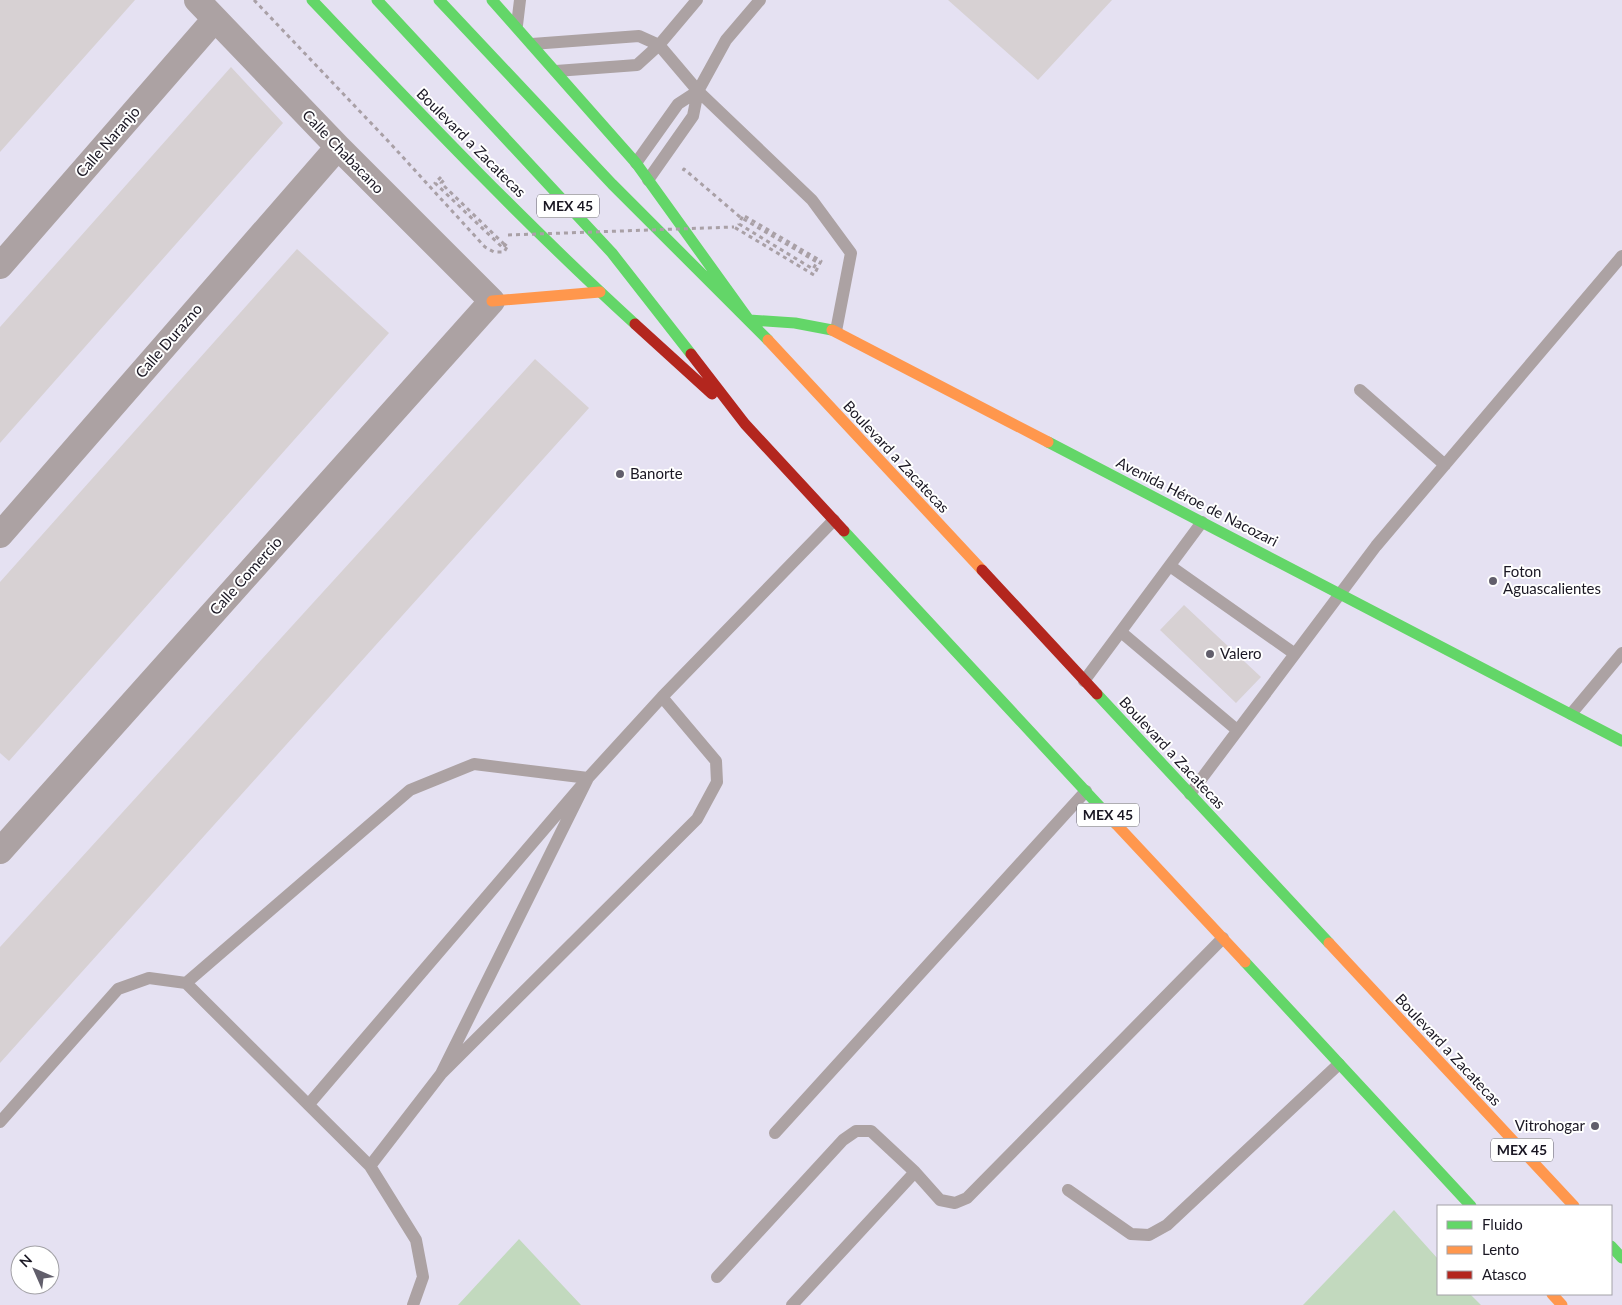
<svg xmlns="http://www.w3.org/2000/svg" width="1622" height="1305" font-family="Lato,sans-serif">
<style>
.green{fill:#c2d9be}
.building{fill:#d7d1d3}
.lines{fill:none;stroke-linecap:round;stroke-linejoin:round}
.path{stroke:#a9a0a6;stroke-width:3;stroke-dasharray:4 4;stroke-linecap:butt}
.lane{stroke:#aca2a3;stroke-width:12}
.street{stroke:#aca2a3;stroke-width:26}
.fast{stroke:#63d668;stroke-width:11}
.slow{stroke:#ff974d;stroke-width:11}
.jam{stroke:#b3261e;stroke-width:11}
.path-bridge{stroke:#a9a0a6;stroke-width:3;stroke-dasharray:4 4;stroke-linecap:butt}
.poi-dot{fill:#615e6b;stroke:#fff;stroke-width:2}
.labels{text-anchor:middle;stroke-width:4;stroke-linejoin:round;paint-order:stroke}
.shield{fill:#fff;stroke:#5f5d65;stroke-width:1}
.shield-label{font-size:14px;font-weight:bold;fill:#1a1723}
.street-label{font-size:15px;fill:#1a1723;stroke:#fff}
.poi-label{font-size:15px;fill:#1a1723;stroke:#fff;text-anchor:start}
</style>
<rect width="100%" height="100%" fill="#e5e1f2"/>
<path class="green" d="M 1394,1210 L 1438,1259 L 1438,1294 L 1470,1294 L 1481,1305 L 1303,1305 Z
M 519,1239 L 581,1305 L 458,1305 Z"/>
<path class="building" d="M 0,0 L 135,0 L 0,152 Z
M 948,0 L 1112,0 L 1038,80 Z
M 231,67 L 283,123 L 0,443 L 0,327 Z
M 297,249 L 389,333 L 9,761 L 0,753 L 0,582 Z
M 535,359 L 589,408 L 0,1063 L 0,947 Z
M 1184,605 L 1261,677 L 1236,703 L 1160,630 Z"/>
<g class="lines">
<path class="path" d="M 254,0 L 389,142 L 485,247 L 494,252 L 504,252 L 507,247 L 441,183 L 444,180
M 683,171 L 684,169 L 740,217 L 817,262 L 813,269 L 739,224 L 743,215 L 821,261 L 814,275 L 734,227
M 441,177 L 435,183 L 503,248 L 507,243"/>
<path class="lane" d="M 517,25 L 520,0
M 532,44 L 639,36 L 659,45 L 698,91 L 812,200 L 851,253 L 836,331
M 556,71 L 637,65 L 659,45 L 697,0
M 636,163 L 678,104 L 698,91
M 648,180 L 693,116 L 698,91 L 726,40 L 760,0
M 1360,390 L 1445,465
M 1170,566 L 1295,654
M 1121,632 L 1237,730
M 1084,681 L 1202,522
M 1571,714 L 1622,653
M 1190,794 L 1376,546 L 1622,256
M 186,983 L 410,790 L 474,764 L 588,778 L 441,1074
M 309,1104 L 588,778 L 662,697 L 834,520
M 0,1122 L 118,989 L 149,978 L 186,983 L 370,1166 L 416,1240 L 423,1277 L 413,1305
M 775,1133 L 1086,791
M 370,1166 L 441,1074 L 697,819 L 717,782 L 716,761 L 662,697
M 1068,1190 L 1131,1234 L 1149,1235 L 1167,1225 L 1339,1064
M 717,1277 L 843,1140 L 856,1131 L 871,1131 L 915,1172 L 940,1200 L 955,1203 L 967,1198 L 1223,938
M 792,1305 L 915,1172"/>
<path class="street" d="M 0,266 L 215,19
M 0,535 L 338,147
M 0,851 L 492,301 L 338,147 L 197,0"/>
<path class="fast" d="M 312,0 C 417,110 522,221 635,324
M 377,0 L 612,253 L 691,354
M 439,0 L 612,184 L 768,340
M 492,0 L 636,163 L 749,320 L 795,323 L 832,330
M 1048,442 L 1622,741
M 844,531 L 1116,824
M 1097,694 L 1329,943
M 1245,962 L 1471,1206
M 1611,1246 L 1622,1258"/>
<path class="slow" d="M 492,301 L 600,292
M 832,330 L 1048,442
M 768,340 L 982,570
M 1116,824 L 1245,962
M 1329,943 L 1574,1206
M 1552,1294 L 1562,1305"/>
<path class="jam" d="M 635,324 L 712,394
M 691,354 L 745,424 L 844,531
M 982,570 L 1097,694"/>
<path class="path-bridge" d="M 508,235 L 734,227"/>
</g>
<g class="poi-dot">
<circle cx="620" cy="474" r="5"/>
<circle cx="1493" cy="581" r="5"/>
<circle cx="1210" cy="654" r="5"/>
<circle cx="1595" cy="1126" r="5"/>
</g>
<g class="labels">
<g class="shield">
<rect x="537" y="194.5" width="62" height="23" rx="4"/>
<rect x="1077" y="803.5" width="62" height="23" rx="4"/>
<rect x="1491" y="1138.5" width="62" height="23" rx="4"/>
</g>
<g class="shield-label">
<text x="568" y="211">MEX 45</text>
<text x="1108" y="820">MEX 45</text>
<text x="1522" y="1155">MEX 45</text>
</g>
<g class="street-label">
<text transform="translate(108 142) rotate(-49)" y="5">Calle Naranjo</text>
<text transform="translate(471 143) rotate(45)" y="5">Boulevard a Zacatecas</text>
<text transform="translate(343 152) rotate(46)" y="5">Calle Chabacano</text>
<text transform="translate(169 341) rotate(-49)" y="5">Calle Durazno</text>
<text transform="translate(896 457) rotate(47)" y="5">Boulevard a Zacatecas</text>
<text transform="translate(1197 502) rotate(27)" y="5">Avenida Héroe de Nacozari</text>
<text transform="translate(246 576) rotate(-48)" y="5">Calle Comercio</text>
<text transform="translate(1172 753) rotate(47)" y="5">Boulevard a Zacatecas</text>
<text transform="translate(1448 1050) rotate(47)" y="5">Boulevard a Zacatecas</text>
</g>
<g class="poi-label">
<text x="630" y="479">Banorte</text>
<text x="1503" y="577">Foton<tspan x="1503" dy="17">Aguascalientes</tspan></text>
<text x="1220" y="659">Valero</text>
<text x="1585" y="1131" text-anchor="end">Vitrohogar</text>
</g>
</g>
<rect x="1437" y="1205" width="175" height="90" fill="#ffffff" stroke="#a3a2a7"/>
<rect x="1447" y="1221" width="25" height="8" fill="#63d668" stroke="#a3a2a7"/>
<text x="1482" y="1230" font-size="15" fill="#1a1723">Fluido</text>
<rect x="1447" y="1246" width="25" height="8" fill="#ff974d" stroke="#a3a2a7"/>
<text x="1482" y="1255" font-size="15" fill="#1a1723">Lento</text>
<rect x="1447" y="1271" width="25" height="8" fill="#b3261e" stroke="#a3a2a7"/>
<text x="1482" y="1280" font-size="15" fill="#1a1723">Atasco</text>
<g transform="translate(35 1270) rotate(315)"><circle r="24" fill="#ffffff" stroke="#a3a2a7"/>
<path d="M0-4L9 19L0 12L-9 19Z" fill="#615e6b"/>
<text y="-8" font-size="14" font-weight="bold" text-anchor="middle" fill="#1a1723">N</text>
</g>
</svg>
